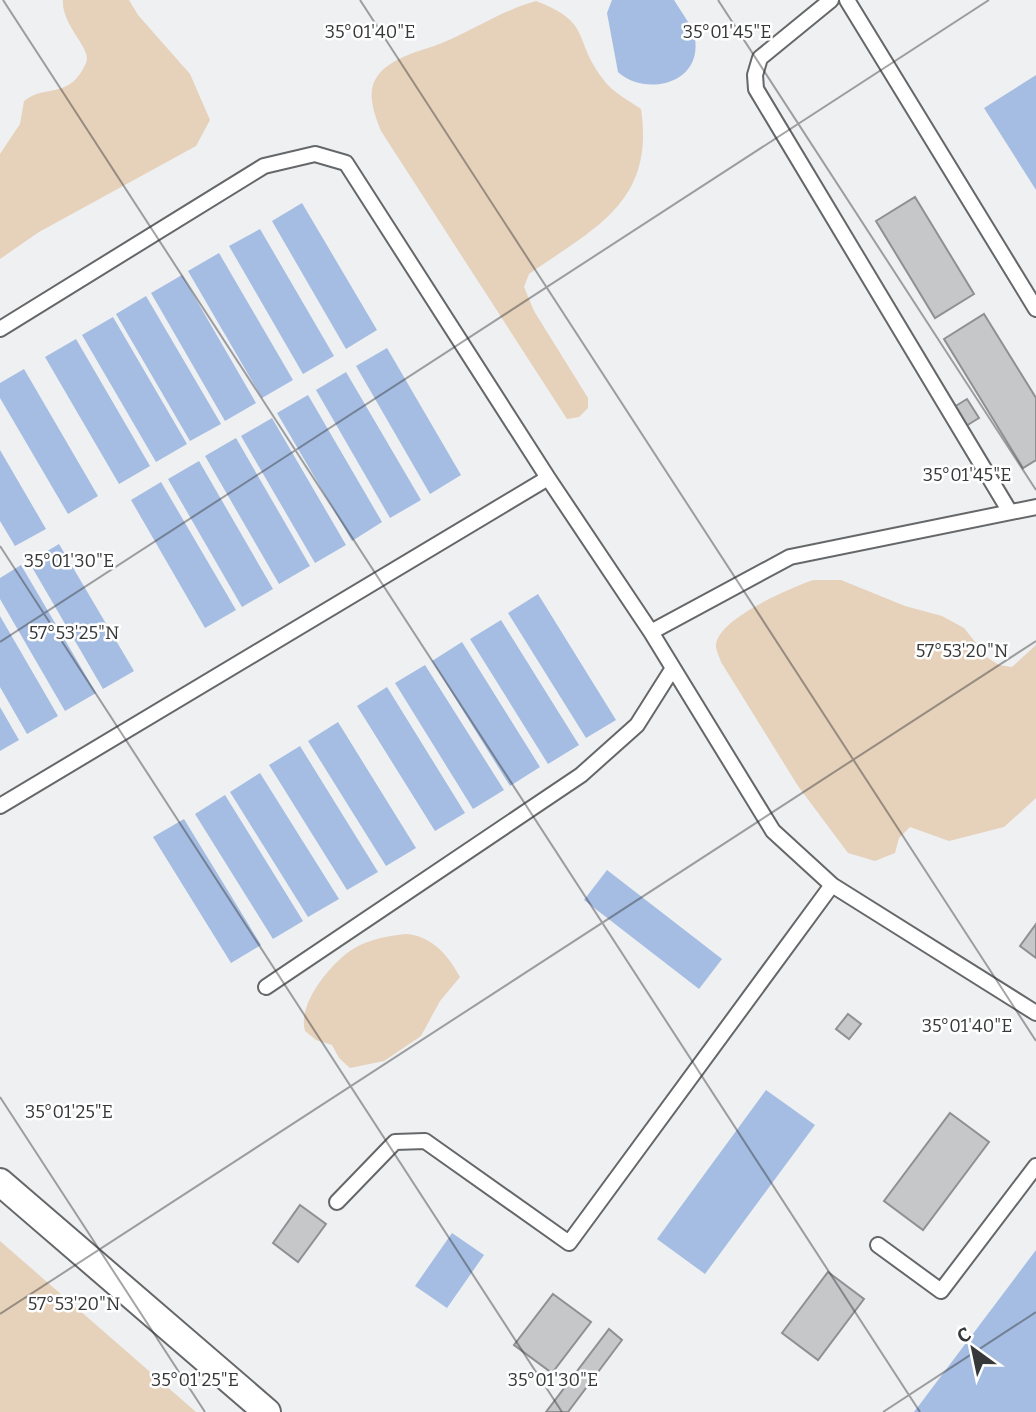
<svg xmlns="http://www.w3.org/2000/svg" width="1036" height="1412" font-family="Bitter,serif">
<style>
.green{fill:#e6d1bb}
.water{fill:#a5bde2}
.building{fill:#c5c7c9;stroke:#8e9092;stroke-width:2}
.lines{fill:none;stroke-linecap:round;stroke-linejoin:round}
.service-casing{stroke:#656769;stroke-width:18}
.minor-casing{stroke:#656769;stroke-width:30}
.service{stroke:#fff;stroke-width:14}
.minor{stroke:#fff;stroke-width:26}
.ticks{fill:none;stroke:#373839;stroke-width:2;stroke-opacity:0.45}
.ticks-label{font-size:18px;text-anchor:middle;fill:#373839;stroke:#fff;stroke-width:5;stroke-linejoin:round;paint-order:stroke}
</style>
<rect width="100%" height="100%" fill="#eef0f2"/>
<path class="green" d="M 63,0 L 129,0 L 138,15 L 190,74 L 210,120 L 196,146 L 39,232 L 0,259 L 0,154 L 20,124 L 24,101 C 45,84 70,100 86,63 C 93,49 61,26 63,0 Z
M 536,1 C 593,23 572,38 603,79 C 612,92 628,100 641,109 C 655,202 595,228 529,274 L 524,287 L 534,311 L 588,398 L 588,408 L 579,417 L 567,419 L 381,131 C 374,113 365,91 379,74 C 394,56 422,51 442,43 C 474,30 503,10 536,1 Z
M 813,580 L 841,580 L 905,606 L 942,616 L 964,628 L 988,658 L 999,665 L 1012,667 L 1036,645 L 1036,798 L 1004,827 L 949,841 L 910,827 L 899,838 L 895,853 L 875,861 L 848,853 L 798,786 L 721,662 C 720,658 716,651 716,646 C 716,619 791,588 813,580 Z
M 406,934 C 432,936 448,955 460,977 L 440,1001 L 421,1036 L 384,1061 L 350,1068 L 339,1058 L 332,1045 L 316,1040 L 305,1031 C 297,1004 331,963 353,949 C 369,939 388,936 406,934 Z
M 0,1241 L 196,1412 L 0,1412 Z"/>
<path class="water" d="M 612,0 L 674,0 C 681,12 693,26 695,39 C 702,84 645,97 618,72 L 607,13 Z
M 1036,75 L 1036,190 L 984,108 Z
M 302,203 L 377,330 L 346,349 L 272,221 Z
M 260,229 L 334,356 L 303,374 L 229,246 Z
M 219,253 L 293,380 L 262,398 L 188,271 Z
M 182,275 L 256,403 L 225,421 L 151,293 Z
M 146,296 L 221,424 L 190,441 L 116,314 Z
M 113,317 L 187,444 L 156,462 L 82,335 Z
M 76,339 L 150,466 L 119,484 L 45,357 Z
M 387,348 L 461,475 L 430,494 L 356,366 Z
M 24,369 L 98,496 L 68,514 L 0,398 L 0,383 Z
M 346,372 L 421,500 L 390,518 L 316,390 Z
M 308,395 L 382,522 L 352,541 L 277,413 Z
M 272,418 L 346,545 L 315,563 L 241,436 Z
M 236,438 L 310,566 L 279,584 L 205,456 Z
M 0,450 L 46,529 L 15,546 L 0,521 Z
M 199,461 L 273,589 L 242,607 L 168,479 Z
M 161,482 L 236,610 L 205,628 L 131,500 Z
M 59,544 L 134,671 L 103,689 L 29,562 Z
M 21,565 L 96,693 L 65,711 L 0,599 L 0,578 Z
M 538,594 L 616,720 L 586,738 L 508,613 Z
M 0,616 L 58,716 L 27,734 L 0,687 Z
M 501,620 L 579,745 L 548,764 L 470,639 Z
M 462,642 L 540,767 L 510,786 L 432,661 Z
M 425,665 L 504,790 L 473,809 L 395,683 Z
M 387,687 L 465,813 L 435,831 L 357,706 Z
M 0,707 L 19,740 L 0,751 Z
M 338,722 L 416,848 L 386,866 L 308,741 Z
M 300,746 L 378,872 L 347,890 L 269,765 Z
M 260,773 L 339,899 L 308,917 L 230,792 Z
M 225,795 L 303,921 L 273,939 L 195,814 Z
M 184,819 L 261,945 L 231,963 L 153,837 Z
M 607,870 L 722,959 L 699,989 L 584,900 Z
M 766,1090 L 815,1125 L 705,1274 L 657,1239 Z
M 452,1233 L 484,1255 L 447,1308 L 415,1286 Z
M 1036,1250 L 1036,1412 L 914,1412 Z"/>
<path class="building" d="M 915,197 L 974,294 L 935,318 L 876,221 Z
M 984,314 L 1036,398 L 1036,460 L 1023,468 L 944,339 Z
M 967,399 L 979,418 L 966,426 L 954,407 Z
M 1036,924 L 1036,958 L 1020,946 Z
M 848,1014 L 861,1024 L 849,1039 L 836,1029 Z
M 950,1113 L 989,1142 L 923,1230 L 884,1201 Z
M 300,1205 L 326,1224 L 298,1262 L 273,1243 Z
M 828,1272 L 864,1299 L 818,1360 L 782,1333 Z
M 553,1294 L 591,1322 L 552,1373 L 514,1345 Z
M 609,1329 L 622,1340 L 568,1412 L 546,1412 Z"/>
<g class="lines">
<defs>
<path id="service" d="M 831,0 L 760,58 L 755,75 L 756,89 L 1010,512
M 847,0 L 1036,309
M 0,329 L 264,166 L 315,154 L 346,163 L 548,478 L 651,632 L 773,831 L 832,885 L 1036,1013
M 651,632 L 790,557 L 1036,507
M 0,806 L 548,478
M 266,987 L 581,775 L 637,725 L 673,668
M 337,1202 L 395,1142 L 425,1141 L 569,1243 L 832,885
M 878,1245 L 941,1291 L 1036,1166"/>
<path id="minor" d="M 0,1182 L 267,1412"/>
</defs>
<use href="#service" class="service-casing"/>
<use href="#minor" class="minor-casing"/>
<use href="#service" class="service"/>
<use href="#minor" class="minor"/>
</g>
<path class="ticks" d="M 3,0 L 920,1412M 360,0 L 1036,1041M 718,0 L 1036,490M 0,546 L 562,1412M 0,642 L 989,0M 0,1097 L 205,1412M 0,1314 L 1036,641M 883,1412 L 1036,1312"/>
<g class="ticks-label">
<text x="370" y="38">35°01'40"E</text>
<text x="727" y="38">35°01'45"E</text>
<text x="967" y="481">35°01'45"E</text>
<text x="69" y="567">35°01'30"E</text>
<text x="74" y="639">57°53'25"N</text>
<text x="962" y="657">57°53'20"N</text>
<text x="967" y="1032">35°01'40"E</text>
<text x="69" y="1118">35°01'25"E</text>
<text x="74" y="1310">57°53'20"N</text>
<text x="195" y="1386">35°01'25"E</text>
<text x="553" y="1386">35°01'30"E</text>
</g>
<g transform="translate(973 1349) rotate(327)" stroke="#ffffff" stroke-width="5" paint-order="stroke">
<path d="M0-5L12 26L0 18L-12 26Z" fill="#373839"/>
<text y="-10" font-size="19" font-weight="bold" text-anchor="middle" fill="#373839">С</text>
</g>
</svg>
